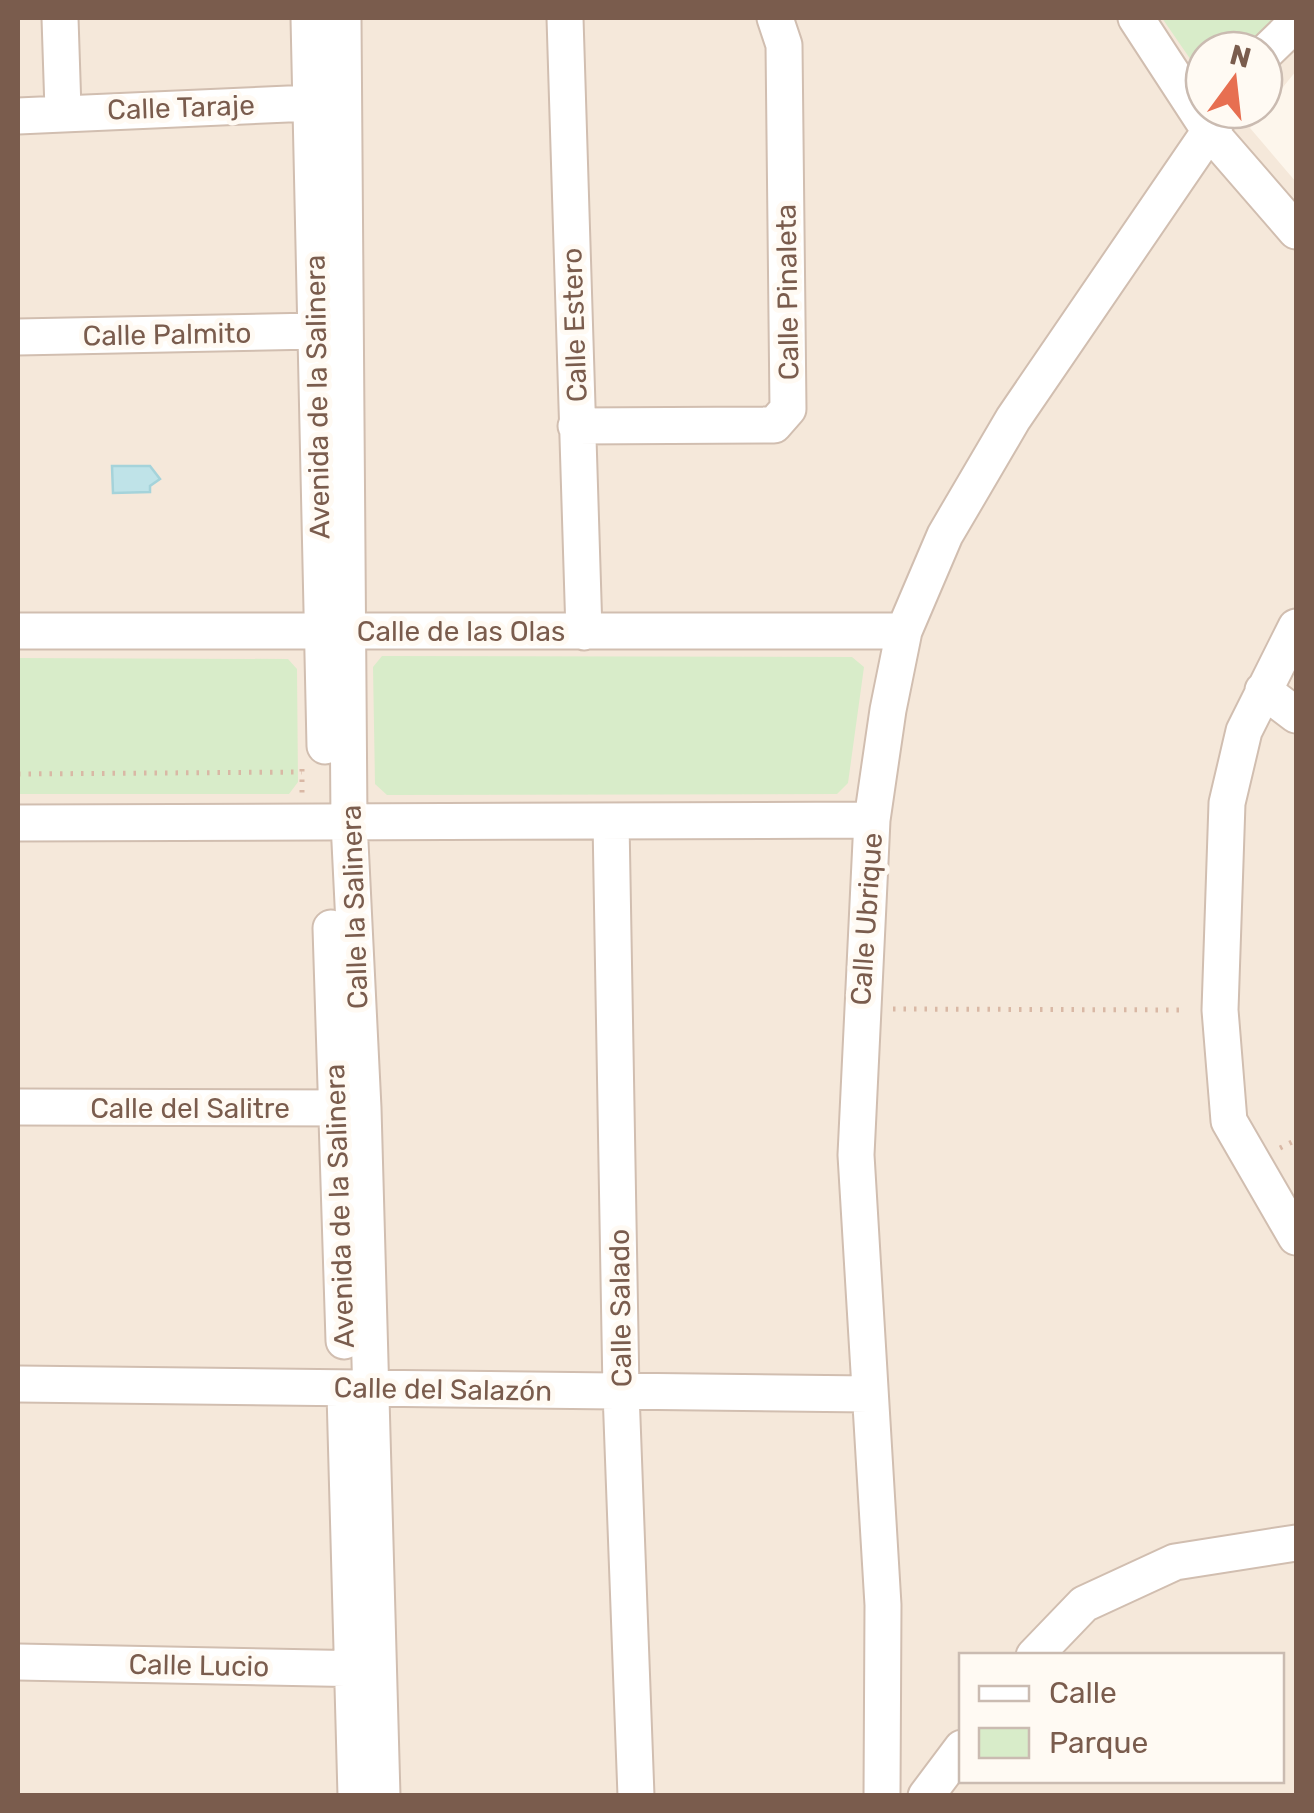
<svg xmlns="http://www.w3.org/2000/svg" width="1314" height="1813" font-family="Rubik,sans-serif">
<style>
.residential{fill:#f5e8da;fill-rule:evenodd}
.green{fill:#d8ecc9}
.water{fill:#bfe3e8;stroke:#a5d3da;stroke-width:2.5}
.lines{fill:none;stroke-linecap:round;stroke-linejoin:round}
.minor-casing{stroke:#d1beb0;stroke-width:39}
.path{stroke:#d9b8a5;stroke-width:5;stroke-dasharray:2.5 8;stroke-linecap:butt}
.minor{stroke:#fff;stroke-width:35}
.labels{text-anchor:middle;stroke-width:10;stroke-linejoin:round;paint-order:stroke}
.street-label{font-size:28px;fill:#7a5c4d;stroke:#fffaf3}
</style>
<rect width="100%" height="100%" fill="#fdf6ec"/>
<path class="residential" d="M 18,18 L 1296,18 L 1296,71 L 1250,128 L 1296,182 L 1296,1795 L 18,1795 ZM 1204,50 L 1264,50 L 1264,110 L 1204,110 ZM 962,1656 L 1282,1656 L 1282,1780 L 962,1780 Z"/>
<path class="green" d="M 1162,18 L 1278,18 L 1246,50 L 1204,50 L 1204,79 Z
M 382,656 L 852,657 L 864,667 L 848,783 L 837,794 L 387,795 L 375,784 L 373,667 Z
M 18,658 L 288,659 L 297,669 L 298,782 L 289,794 L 18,794 Z"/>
<path class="water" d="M 112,466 L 150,466 L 160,479 L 150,486 L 150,492 L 113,493 Z"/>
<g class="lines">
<defs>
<path id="minor" d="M 60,18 L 63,110
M 309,18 L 325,746
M 343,18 L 349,822 L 363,1108 L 382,1796
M 565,18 L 584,632
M 1136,18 L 1211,133 L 1296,231
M 1264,54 L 1296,23
M 18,116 L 334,102
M 18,337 L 316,331
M 576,426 L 774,425 L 788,409 L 784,45 L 775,18
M 1296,627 L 1244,731 L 1227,803 L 1220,1010 L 1229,1121 L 1296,1237
M 18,631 L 904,631
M 1263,690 L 1296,715
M 611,821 L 621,1392 L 636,1796
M 18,823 L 872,820
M 331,928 L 344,1341
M 18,1107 L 357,1108
M 18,1384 L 868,1394
M 345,1393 L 356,1796
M 1034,1656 L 1084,1604 L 1175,1562 L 1296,1543
M 18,1662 L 371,1669
M 882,1796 L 883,1605 L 856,1155 L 872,820 L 888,710 L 904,631 L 945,535 L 1013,419 L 1224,110
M 926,1796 L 962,1748"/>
</defs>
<use href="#minor" class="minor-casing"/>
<path class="path" d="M 302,769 L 302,793
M 18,774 L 302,772
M 893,1009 L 1187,1010
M 1280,1148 L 1296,1140"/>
<use href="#minor" class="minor"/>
</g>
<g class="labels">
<g class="street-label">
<text transform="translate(181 107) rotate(-2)" y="10">Calle Taraje</text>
<text transform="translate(787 292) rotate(-91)" y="10">Calle Pinaleta</text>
<text transform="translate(574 325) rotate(-92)" y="10">Calle Estero</text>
<text transform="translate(167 334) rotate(-1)" y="10">Calle Palmito</text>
<text transform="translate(317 397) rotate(-91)" y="10">Avenida de la Salinera</text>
<text x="461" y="641">Calle de las Olas</text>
<text transform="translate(354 907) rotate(-92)" y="10">Calle la Salinera</text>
<text transform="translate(866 919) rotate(-86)" y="10">Calle Ubrique</text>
<text x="190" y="1118">Calle del Salitre</text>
<text transform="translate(339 1206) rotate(-92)" y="10">Avenida de la Salinera</text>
<text transform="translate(620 1308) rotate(-91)" y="10">Calle Salado</text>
<text transform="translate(443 1389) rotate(1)" y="10">Calle del Salazón</text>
<text transform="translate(199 1665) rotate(1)" y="10">Calle Lucio</text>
</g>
</g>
<rect width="1314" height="1813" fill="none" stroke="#7a5c4d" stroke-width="40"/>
<rect x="959" y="1653" width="325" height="130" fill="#fffaf3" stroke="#cabbb1" stroke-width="2.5"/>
<rect x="979" y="1686" width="50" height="15" fill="#ffffff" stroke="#cabbb1" stroke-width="2.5"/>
<text x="1049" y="1703" font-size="30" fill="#7a5c4d">Calle</text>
<rect x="979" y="1728" width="50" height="30" fill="#d8ecc9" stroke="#cabbb1" stroke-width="2.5"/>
<text x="1049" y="1753" font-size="30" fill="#7a5c4d">Parque</text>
<g transform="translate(1234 80) rotate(15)"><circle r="48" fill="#fffaf3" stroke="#cabbb1" stroke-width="2.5"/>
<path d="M0-8L18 38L0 25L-18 38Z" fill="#e76f51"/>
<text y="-15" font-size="28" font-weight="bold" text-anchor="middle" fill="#7a5c4d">N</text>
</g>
</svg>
